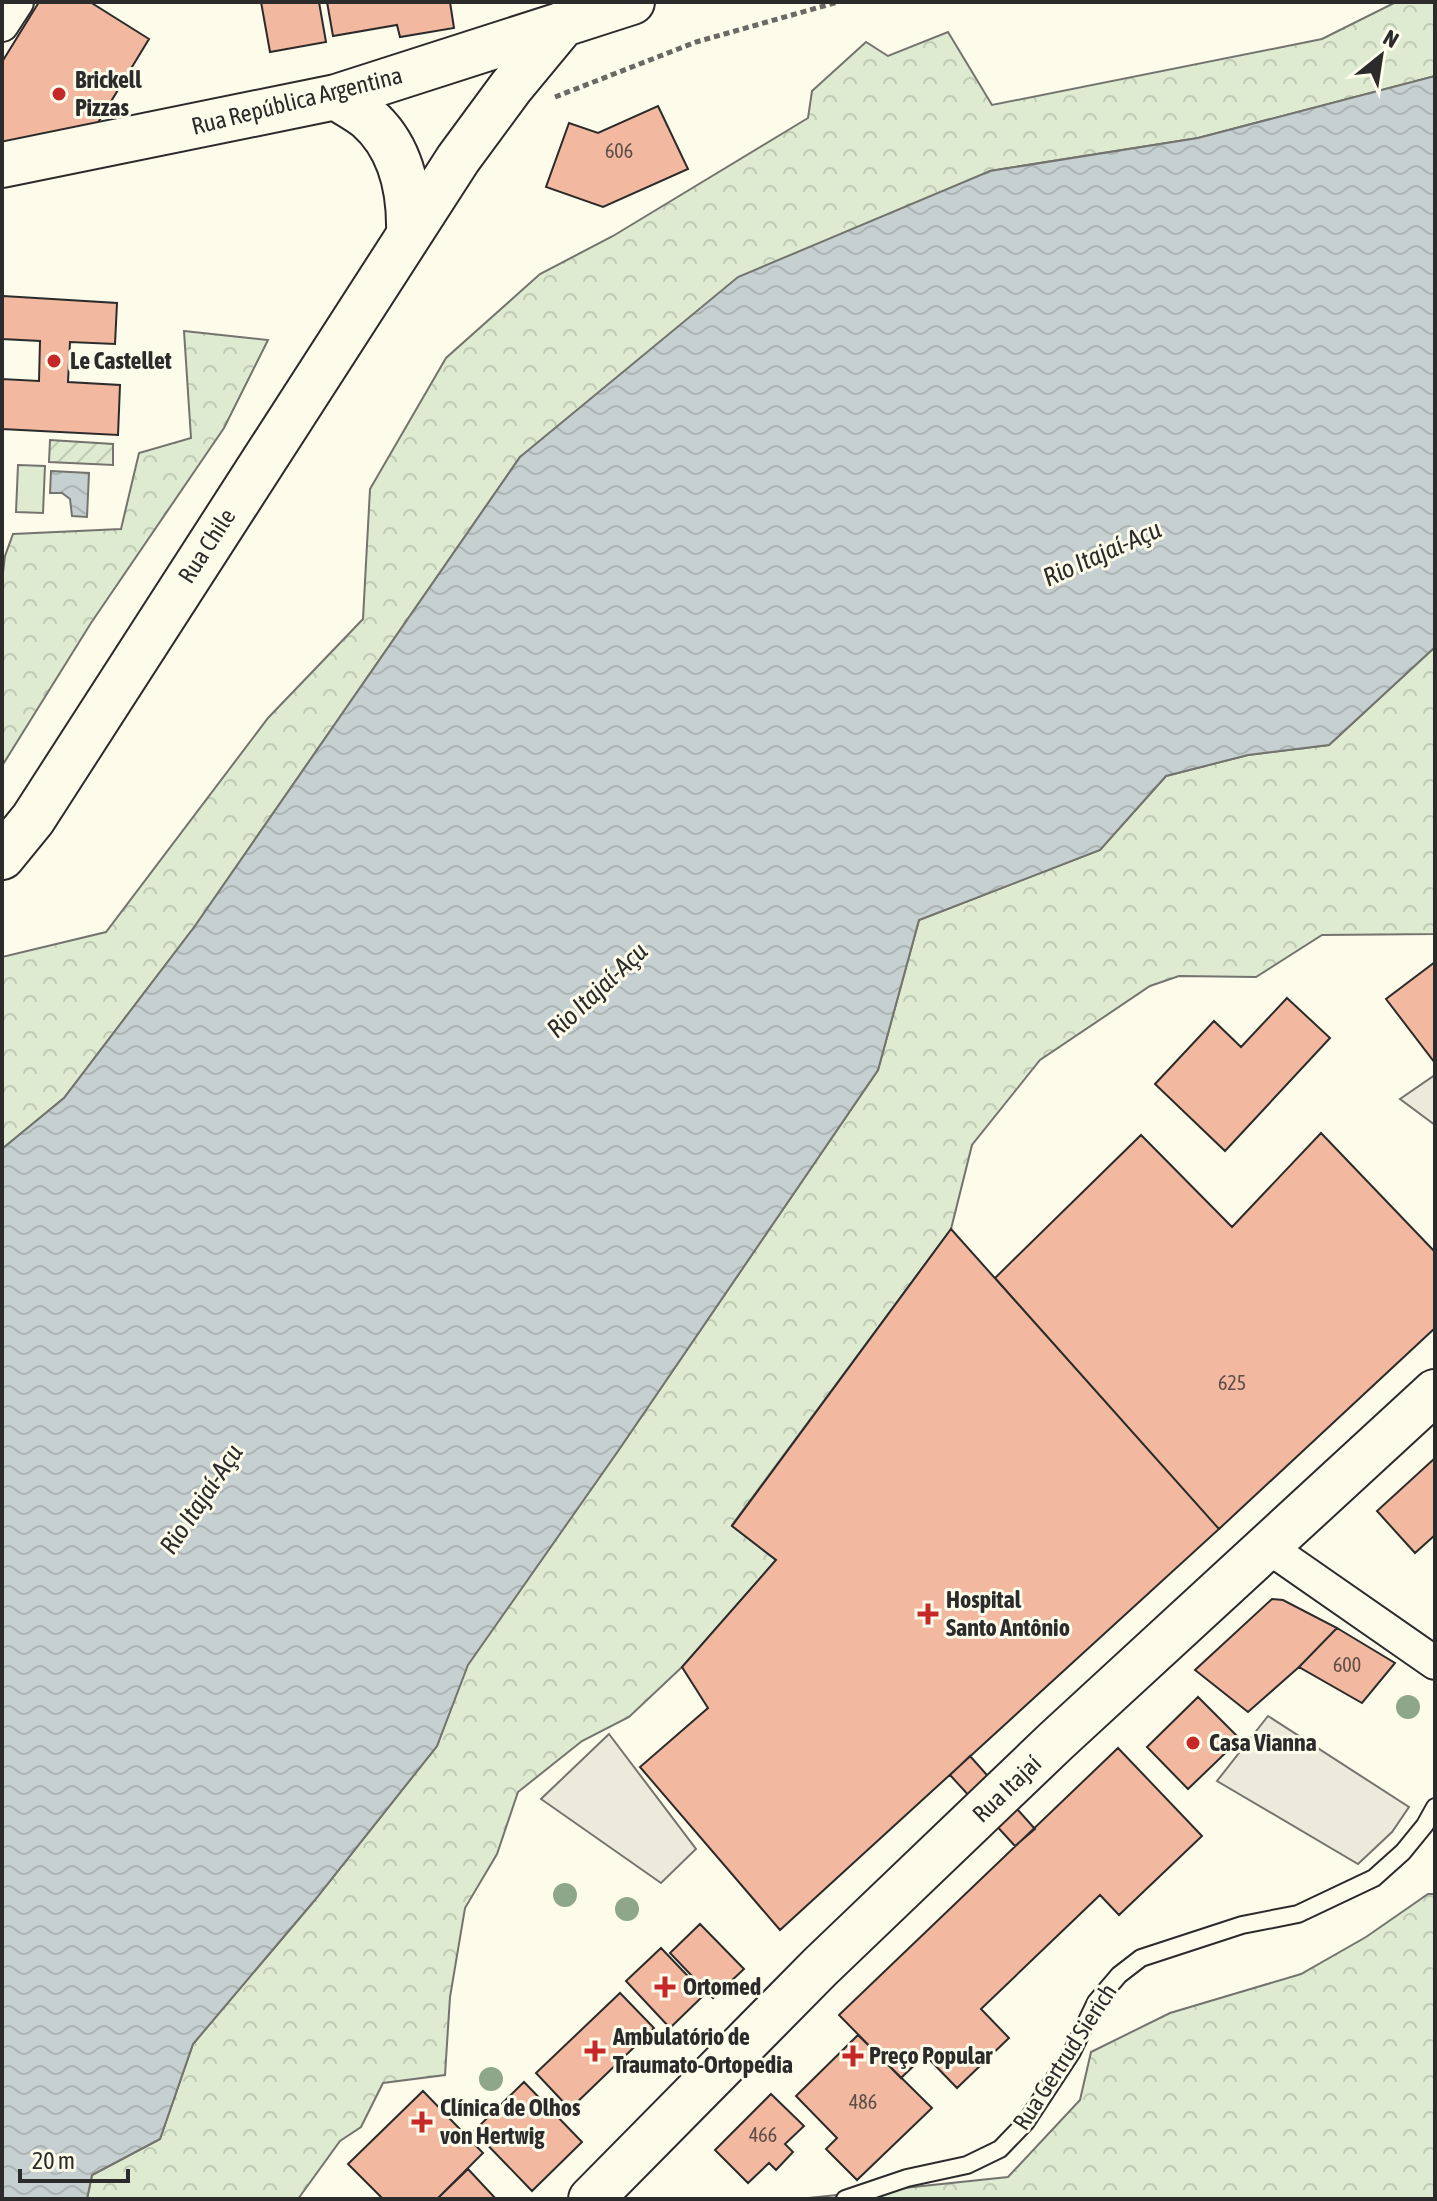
<svg xmlns="http://www.w3.org/2000/svg" width="1437" height="2201" font-family="'Asap Condensed',sans-serif">
<style>
.forest{fill:url(#forest-crowns);stroke:#74746e;stroke-width:2}
.garden{fill:url(#garden-furrows);stroke:#74746e;stroke-width:2}
.pitch{fill:#deebd1;stroke:#74746e;stroke-width:2}
.parking{fill:#eceadb;stroke:#74746e;stroke-width:2}
.water{fill:url(#water-waves);stroke:#74746e;stroke-width:2}
.building{fill:#f2b8a0;stroke:#2b2b2b;stroke-width:2}
.lines{fill:none;stroke-linecap:round;stroke-linejoin:round}
.service-casing{stroke:#2b2b2b;stroke-width:20}
.minor-casing{stroke:#2b2b2b;stroke-width:36}
.secondary-casing{stroke:#2b2b2b;stroke-width:48}
.primary-casing{stroke:#2b2b2b;stroke-width:48}
.path{stroke:#6a6964;stroke-width:5;stroke-dasharray:6 4;stroke-linecap:butt}
.service{stroke:#fdfbea;stroke-width:16}
.minor{stroke:#fdfbea;stroke-width:32}
.secondary{stroke:#fdfbea;stroke-width:44}
.primary{stroke:#fdfbea;stroke-width:44}
.tree{fill:#8ea78a}
.poi-dot{fill:#c62828;stroke:#fdfbea;stroke-width:3}
.labels{text-anchor:middle;stroke-width:6;stroke-linejoin:round;paint-order:stroke}
.number-label{font-size:20px;fill:#5d4e48}
.poi-label{font-size:24px;font-weight:bold;fill:#2b2b2b;stroke:#fdfbea;text-anchor:start}
.street-label{font-size:24px;fill:#2b2b2b;stroke:#fdfbea}
.water-label{font-size:26px;font-style:italic;fill:#2b2b2b;stroke:#fdfbea}
</style>
<defs>
<pattern id="forest-crowns" width="20" height="18" patternUnits="userSpaceOnUse" patternTransform="scale(2)"><rect width="20" height="18" fill="#deebd1"/><path d="M2 6a3 3 0 1 1 6 0M12 15a3 3 0 1 1 6 0" fill="none" stroke="#bfcab4"/></pattern>
<pattern id="garden-furrows" width="10" height="10" patternUnits="userSpaceOnUse" patternTransform="scale(2)"><rect width="10" height="10" fill="#deebd1"/><path d="M-1 1l2-2M0 10L10 0M9 11l2-2" fill="none" stroke="#bfcab4"/></pattern>
<pattern id="water-waves" width="16" height="10" patternUnits="userSpaceOnUse" patternTransform="scale(2)"><rect width="16" height="10" fill="#c7d0d0"/><path d="M0 5q4-4 8 0t8 0" fill="none" stroke="#abb3b3"/></pattern>
</defs>
<rect width="100%" height="100%" fill="#fdfbea"/>
<path class="forest" d="M 1396,2 L 1435,2 L 1435,76 L 1198,138 L 990,171 L 520,457 L 195,926 L 64,1098 L 2,1149 L 2,957 L 106,932 L 268,718 L 363,619 L 370,489 L 446,358 L 540,274 L 613,236 L 808,118 L 812,91 L 866,42 L 888,56 L 948,32 L 992,105 L 1322,39 Z
M 184,331 L 268,340 L 224,428 L 91,623 L 2,766 L 2,581 L 5,556 L 13,534 L 121,529 L 139,453 L 191,438 Z
M 1435,647 L 1435,934 L 1322,935 L 1256,977 L 1179,976 L 1150,986 L 1040,1060 L 972,1145 L 951,1229 L 732,1525 L 776,1560 L 682,1667 L 629,1717 L 582,1741 L 518,1792 L 497,1854 L 465,1908 L 450,1997 L 445,2075 L 383,2083 L 361,2127 L 340,2141 L 298,2199 L 87,2199 L 92,2175 L 160,2139 L 193,2044 L 314,1901 L 437,1746 L 467,1665 L 618,1451 L 878,1070 L 919,920 L 1100,850 L 1166,776 L 1248,755 L 1329,745 Z
M 1428,1894 L 1435,1894 L 1435,2199 L 799,2199 L 1008,2177 L 1080,2100 L 1091,2052 L 1170,2013 L 1301,1974 L 1366,1937 Z"/>
<path class="garden" d="M 50,440 L 113,444 L 113,465 L 49,462 Z"/>
<path class="pitch" d="M 18,465 L 45,466 L 43,513 L 16,512 Z"/>
<path class="parking" d="M 1435,1075 L 1435,1125 L 1400,1099 Z
M 1268,1716 L 1409,1807 L 1392,1832 L 1358,1864 L 1217,1781 Z
M 609,1734 L 696,1849 L 661,1883 L 541,1799 Z"/>
<path class="water" d="M 1435,76 L 1435,647 L 1329,745 L 1248,755 L 1166,776 L 1100,850 L 919,920 L 878,1070 L 618,1451 L 468,1665 L 437,1746 L 314,1901 L 193,2044 L 160,2139 L 92,2175 L 87,2199 L 2,2199 L 2,1149 L 64,1098 L 195,926 L 520,457 L 738,277 L 990,171 L 1198,138 Z
M 51,471 L 89,473 L 87,517 L 72,516 L 70,499 L 62,493 L 50,493 Z"/>
<path class="building" d="M 39,2 L 90,2 L 149,39 L 96,126 L 2,146 L 2,62 Z
M 261,2 L 319,2 L 326,42 L 270,52 Z
M 327,2 L 450,2 L 454,28 L 400,37 L 397,25 L 333,36 Z
M 658,106 L 688,169 L 603,207 L 546,187 L 569,123 L 598,133 Z
M 3,296 L 117,303 L 115,344 L 70,342 L 68,382 L 120,385 L 118,435 L 2,429 L 2,379 L 39,381 L 40,341 L 2,339 Z
M 1435,962 L 1435,1063 L 1386,999 Z
M 1287,998 L 1330,1038 L 1225,1151 L 1155,1084 L 1214,1021 L 1241,1047 Z
M 1321,1133 L 1435,1252 L 1435,1328 L 1219,1529 L 995,1278 L 1141,1135 L 1232,1227 Z
M 951,1229 L 1219,1529 L 780,1930 L 640,1767 L 708,1708 L 682,1667 L 776,1560 L 732,1526 Z
M 1435,1458 L 1435,1535 L 1415,1553 L 1377,1511 Z
M 1272,1599 L 1283,1600 L 1337,1628 L 1299,1667 L 1248,1712 L 1195,1670 Z
M 1337,1628 L 1395,1663 L 1362,1703 L 1299,1667 Z
M 1198,1697 L 1240,1739 L 1188,1789 L 1147,1747 Z
M 1118,1748 L 1202,1836 L 1119,1915 L 1100,1895 L 981,2009 L 1009,2038 L 957,2088 L 925,2055 L 901,2078 L 839,2015 Z
M 970,1756 L 1035,1829 L 1015,1846 L 950,1775 Z
M 700,1924 L 744,1969 L 713,1998 L 670,1953 Z
M 661,1948 L 705,1994 L 670,2028 L 626,1981 Z
M 620,1993 L 654,2028 L 570,2109 L 536,2073 Z
M 858,2035 L 932,2108 L 857,2180 L 826,2149 L 837,2138 L 796,2096 Z
M 524,2082 L 582,2142 L 532,2191 L 474,2131 Z
M 423,2091 L 483,2153 L 437,2199 L 383,2199 L 348,2164 Z
M 771,2094 L 804,2126 L 785,2144 L 793,2152 L 776,2170 L 769,2163 L 748,2183 L 715,2150 Z
M 468,2169 L 496,2199 L 437,2199 Z"/>
<g class="lines">
<defs>
<path id="service" d="M 845,2199 L 907,2178 L 967,2165 L 1000,2149 L 1026,2122 L 1072,2052 L 1096,2002 L 1119,1975 L 1141,1958 L 1242,1925 L 1298,1914 L 1374,1878 L 1403,1852 L 1425,1825 L 1435,1807"/>
<path id="minor" d="M 2,25 L 17,2
M 1268,1547 L 1435,1663"/>
<path id="secondary" d="M 591,2199 L 820,1967 L 1056,1741 L 1435,1392"/>
<path id="primary" d="M 336,97 C 346,104 358,110 368,118 C 401,147 410,191 409,233
M 2,165 L 336,97 L 632,2
M 2,857 L 33,819 L 458,159 L 511,87 L 564,23"/>
</defs>
<use href="#service" class="service-casing"/>
<use href="#minor" class="minor-casing"/>
<use href="#secondary" class="secondary-casing"/>
<use href="#primary" class="primary-casing"/>
<path class="path" d="M 555,97 L 696,42 L 838,2"/>
<use href="#service" class="service"/>
<use href="#minor" class="minor"/>
<use href="#secondary" class="secondary"/>
<use href="#primary" class="primary"/>
</g>
<g class="tree">
<circle cx="1408" cy="1707" r="12"/>
<circle cx="565" cy="1895" r="12"/>
<circle cx="627" cy="1909" r="12"/>
<circle cx="491" cy="2079" r="12"/>
</g>
<g class="poi-dot">
<circle cx="59" cy="94" r="8"/>
<circle cx="54" cy="361" r="8"/>
<path d="M924 1602h8v8h8v8h-8v8h-8v-8h-8v-8h8z"/>
<circle cx="1193" cy="1743" r="8"/>
<path d="M661 1975h8v8h8v8h-8v8h-8v-8h-8v-8h8z"/>
<path d="M591 2039h8v8h8v8h-8v8h-8v-8h-8v-8h8z"/>
<path d="M849 2044h8v8h8v8h-8v8h-8v-8h-8v-8h8z"/>
<path d="M418 2110h8v8h8v8h-8v8h-8v-8h-8v-8h8z"/>
</g>
<g class="labels">
<g class="number-label">
<text x="619" y="158">606</text>
<text x="1232" y="1390">625</text>
<text x="1347" y="1672">600</text>
<text x="863" y="2109">486</text>
<text x="763" y="2142">466</text>
</g>
<g class="poi-label">
<text x="75" y="88">Brickell<tspan x="75" dy="28">Pizzas</tspan></text>
<text x="70" y="369">Le Castellet</text>
<text x="946" y="1608">Hospital<tspan x="946" dy="28">Santo Antônio</tspan></text>
<text x="1209" y="1751">Casa Vianna</text>
<text x="683" y="1995">Ortomed</text>
<text x="613" y="2045">Ambulatório de<tspan x="613" dy="28">Traumato-Ortopedia</tspan></text>
<text x="869" y="2064">Preço Popular</text>
<text x="440" y="2116">Clínica de Olhos<tspan x="440" dy="28">von Hertwig</tspan></text>
</g>
<g class="street-label">
<text transform="translate(297 101) rotate(-14)" y="8">Rua República Argentina</text>
<text transform="translate(207 546) rotate(-57)" y="8">Rua Chile</text>
<text transform="translate(1007 1789) rotate(-44)" y="8">Rua Itajaí</text>
<text transform="translate(1065 2057) rotate(-57)" y="8">Rua Gertrud Sierich</text>
</g>
<g class="water-label">
<text transform="translate(1102 553) rotate(-24)" y="9">Rio Itajaí-Açu</text>
<text transform="translate(597 990) rotate(-43)" y="9">Rio Itajaí-Açu</text>
<text transform="translate(201 1499) rotate(-56)" y="9">Rio Itajaí-Açu</text>
</g>
</g>
<rect width="1437" height="2201" fill="none" stroke="#2b2b2b" stroke-width="8"/>
<g transform="translate(1381 56) rotate(30)" stroke="#fdfbea" stroke-width="6" paint-order="stroke">
<path d="M0-6L14 30L0 20L-14 30Z" fill="#2b2b2b"/>
<text y="-12" font-size="22" font-weight="bold" text-anchor="middle" fill="#2b2b2b">N</text>
</g>
<path d="M20 2169v12h108v-12" fill="none" stroke="#2b2b2b" stroke-width="4"/>
<text x="32" y="2169" font-size="24" fill="#2b2b2b" stroke="#fdfbea" stroke-width="6" paint-order="stroke">20 m</text>
</svg>
